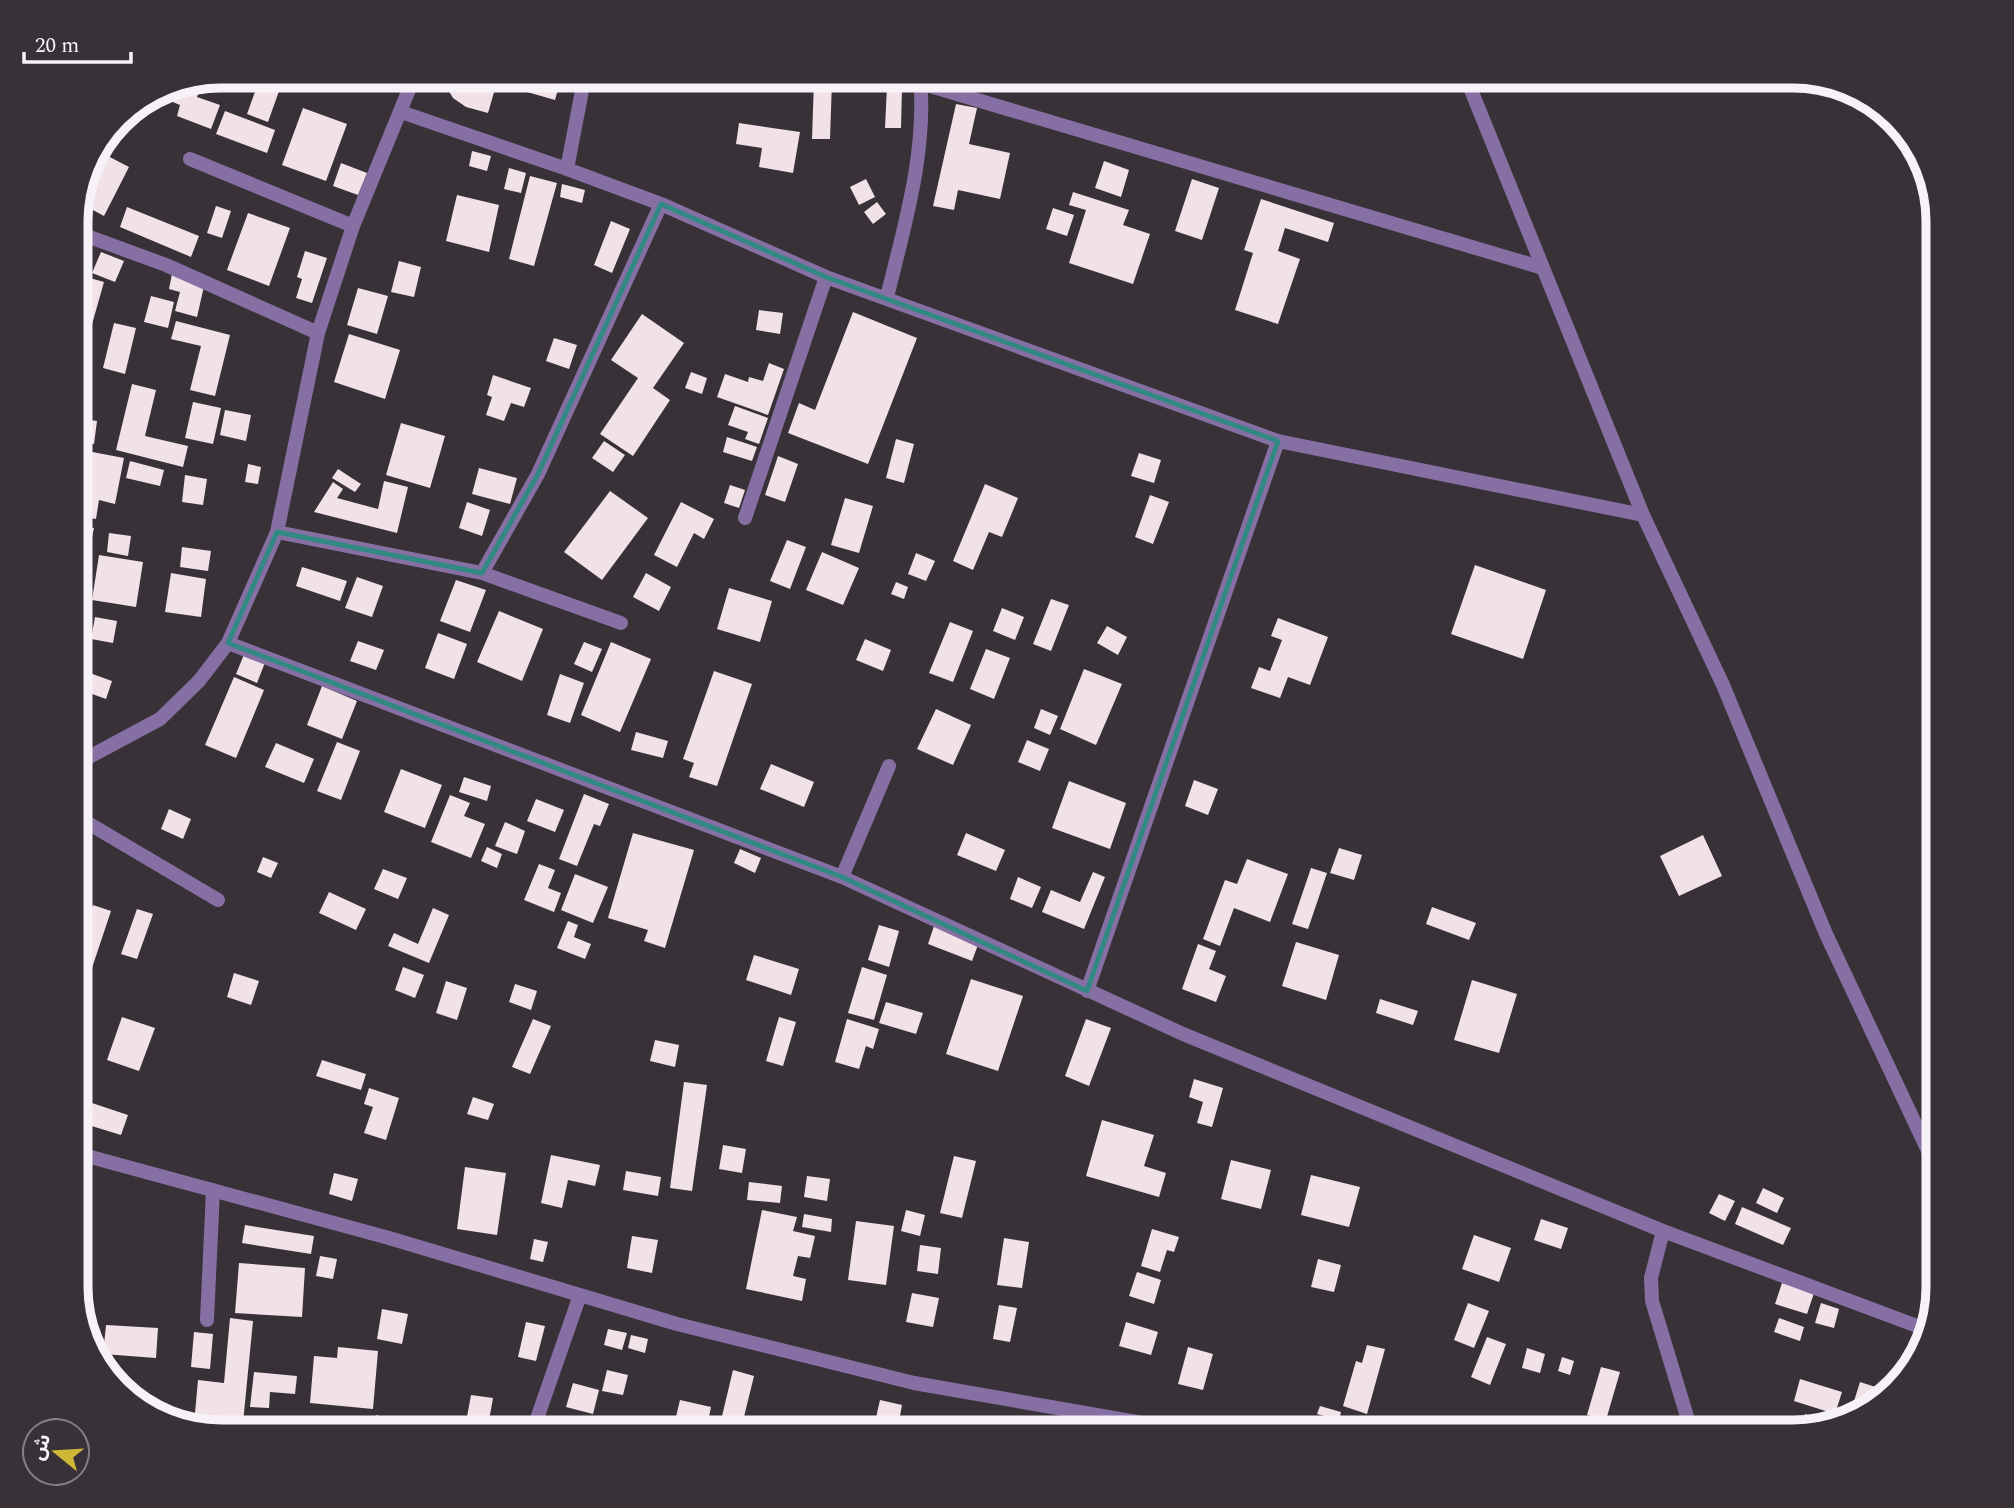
<svg xmlns="http://www.w3.org/2000/svg" width="2014" height="1508" font-family="Spectral,'Noto Sans Arabic',serif">
<style>
.building{fill:#f0e2e6}
.lines{fill:none;stroke-linecap:round;stroke-linejoin:round}
.minor{stroke:#8670a3;stroke-width:14}
.tertiary{stroke:#8670a3;stroke-width:14}
.marked{fill:none;stroke:#328983;stroke-width:5;stroke-linejoin:round}
.rim{fill:none;stroke:#f7f2f7;stroke-width:9}
</style>
<rect width="100%" height="100%" fill="#393138"/>
<path class="building" d="M 221,75 L 248,76 L 244,91 L 206,78 Z
M 261,75 L 284,77 L 268,122 L 247,114 Z
M 446,75 L 499,75 L 488,113 L 466,107 L 453,98 L 444,83 Z
M 506,75 L 562,75 L 555,100 L 503,85 Z
M 814,80 L 832,81 L 830,139 L 812,139 Z
M 190,81 L 201,86 L 197,97 L 220,105 L 211,129 L 177,116 L 180,105 L 163,98 L 167,86 Z
M 887,86 L 902,87 L 901,128 L 885,128 Z
M 956,104 L 977,108 L 969,144 L 1010,153 L 1000,199 L 958,190 L 954,210 L 933,206 Z
M 303,108 L 347,124 L 326,181 L 282,165 Z
M 225,111 L 275,130 L 267,153 L 216,134 Z
M 739,123 L 800,132 L 793,173 L 759,167 L 762,148 L 736,144 Z
M 115,124 L 118,126 L 104,154 L 129,167 L 104,216 L 78,202 L 90,156 Z
M 472,151 L 491,156 L 487,171 L 469,166 Z
M 1104,161 L 1129,170 L 1121,197 L 1095,188 Z
M 341,163 L 367,173 L 358,195 L 333,186 Z
M 509,168 L 526,173 L 521,193 L 504,189 Z
M 530,176 L 557,183 L 534,266 L 509,259 Z
M 866,179 L 875,197 L 859,205 L 850,187 Z
M 1192,179 L 1219,188 L 1202,240 L 1175,231 Z
M 562,184 L 585,190 L 582,203 L 560,197 Z
M 1073,192 L 1129,210 L 1123,225 L 1150,234 L 1133,284 L 1069,263 L 1086,210 L 1069,205 Z
M 457,195 L 499,205 L 489,252 L 446,241 Z
M 1261,199 L 1334,223 L 1328,242 L 1285,228 L 1278,251 L 1300,259 L 1278,324 L 1235,310 L 1253,253 L 1244,250 Z
M 877,202 L 886,214 L 873,224 L 864,212 Z
M 216,206 L 231,211 L 222,238 L 207,233 Z
M 127,207 L 199,236 L 191,257 L 120,227 Z
M 1053,208 L 1074,215 L 1067,236 L 1046,229 Z
M 248,213 L 290,228 L 269,286 L 227,270 Z
M 611,221 L 630,229 L 612,273 L 594,265 Z
M 305,251 L 327,258 L 312,303 L 296,298 L 302,279 L 297,277 Z
M 101,252 L 124,261 L 115,282 L 92,273 Z
M 399,261 L 421,267 L 414,297 L 391,292 Z
M 76,274 L 104,282 L 89,335 L 76,331 Z
M 172,274 L 205,282 L 197,317 L 175,311 L 180,292 L 169,289 Z
M 358,288 L 388,296 L 377,334 L 347,325 Z
M 151,296 L 174,302 L 168,328 L 144,322 Z
M 759,310 L 783,313 L 780,334 L 756,330 Z
M 853,312 L 917,338 L 868,464 L 788,433 L 799,403 L 815,410 Z
M 642,314 L 684,343 L 653,388 L 670,400 L 633,456 L 600,434 L 638,378 L 611,360 Z
M 176,321 L 230,335 L 215,396 L 190,390 L 201,346 L 171,339 Z
M 114,323 L 136,328 L 125,374 L 103,368 Z
M 349,334 L 400,350 L 385,399 L 334,382 Z
M 554,338 L 577,345 L 569,369 L 546,361 Z
M 769,363 L 784,369 L 768,415 L 717,397 L 725,374 L 748,382 L 749,377 L 763,381 Z
M 691,372 L 707,378 L 702,394 L 685,388 Z
M 493,375 L 531,388 L 524,407 L 511,403 L 504,421 L 486,415 L 492,397 L 487,395 Z
M 132,384 L 156,390 L 145,436 L 188,446 L 183,467 L 116,450 Z
M 193,402 L 221,408 L 213,444 L 185,438 Z
M 735,406 L 768,418 L 759,444 L 745,439 L 748,432 L 728,425 Z
M 225,410 L 251,415 L 246,441 L 220,435 Z
M 76,418 L 97,421 L 94,444 L 76,441 Z
M 401,423 L 445,436 L 430,488 L 386,475 Z
M 727,437 L 757,447 L 752,461 L 723,452 Z
M 896,439 L 914,444 L 904,483 L 886,478 Z
M 604,441 L 625,455 L 613,472 L 592,458 Z
M 87,451 L 124,458 L 115,504 L 99,500 L 96,519 L 76,516 Z
M 1139,453 L 1161,460 L 1154,483 L 1131,476 Z
M 778,456 L 798,464 L 785,502 L 765,495 Z
M 130,461 L 164,470 L 160,486 L 126,478 Z
M 248,464 L 261,467 L 258,484 L 245,482 Z
M 479,468 L 517,478 L 510,504 L 472,494 Z
M 338,469 L 361,484 L 355,492 L 332,478 Z
M 185,475 L 207,479 L 203,505 L 182,502 Z
M 384,481 L 408,487 L 397,533 L 314,512 L 333,482 L 343,489 L 337,498 L 378,509 Z
M 985,484 L 1018,498 L 1002,537 L 989,532 L 973,570 L 953,561 Z
M 730,485 L 745,490 L 739,508 L 724,503 Z
M 610,491 L 648,518 L 602,580 L 564,552 Z
M 1150,495 L 1169,502 L 1153,544 L 1135,537 Z
M 845,498 L 873,506 L 859,553 L 831,545 Z
M 467,502 L 490,510 L 482,536 L 459,528 Z
M 681,502 L 714,519 L 704,539 L 694,533 L 677,567 L 654,555 Z
M 76,524 L 94,528 L 88,555 L 76,552 Z
M 109,533 L 131,536 L 128,556 L 107,552 Z
M 787,540 L 806,547 L 790,589 L 770,581 Z
M 182,547 L 211,551 L 208,571 L 180,567 Z
M 822,552 L 859,568 L 843,605 L 806,590 Z
M 916,553 L 935,561 L 926,581 L 908,574 Z
M 99,555 L 143,562 L 136,607 L 92,600 Z
M 1475,565 L 1546,590 L 1523,659 L 1451,634 Z
M 302,567 L 347,581 L 340,601 L 296,586 Z
M 171,573 L 206,579 L 201,617 L 165,612 Z
M 646,573 L 671,587 L 659,611 L 633,597 Z
M 357,577 L 383,586 L 372,617 L 345,608 Z
M 456,580 L 486,590 L 470,632 L 440,621 Z
M 896,582 L 908,587 L 904,599 L 891,594 Z
M 729,588 L 772,601 L 760,642 L 717,629 Z
M 1051,599 L 1069,605 L 1051,651 L 1033,644 Z
M 1002,608 L 1024,617 L 1015,640 L 993,631 Z
M 499,611 L 543,629 L 522,681 L 477,662 Z
M 95,617 L 117,621 L 113,643 L 91,639 Z
M 1278,618 L 1328,637 L 1310,685 L 1288,677 L 1280,698 L 1251,688 L 1259,667 L 1270,671 L 1282,640 L 1271,636 Z
M 950,622 L 973,631 L 953,682 L 929,673 Z
M 1107,626 L 1127,637 L 1118,655 L 1097,643 Z
M 438,633 L 467,644 L 454,679 L 425,668 Z
M 865,639 L 891,650 L 883,671 L 856,660 Z
M 358,641 L 384,650 L 376,670 L 350,661 Z
M 584,642 L 602,649 L 592,672 L 574,664 Z
M 611,642 L 651,659 L 620,732 L 581,715 Z
M 986,649 L 1010,658 L 994,699 L 970,689 Z
M 245,652 L 266,660 L 257,683 L 236,674 Z
M 1084,669 L 1122,684 L 1096,745 L 1060,729 Z
M 714,671 L 752,684 L 717,786 L 689,777 L 694,763 L 683,759 Z
M 87,672 L 112,681 L 106,699 L 81,690 Z
M 560,674 L 584,683 L 570,723 L 547,715 Z
M 234,677 L 264,690 L 236,758 L 205,745 Z
M 322,686 L 357,701 L 342,739 L 307,725 Z
M 936,709 L 971,725 L 953,765 L 917,749 Z
M 1041,709 L 1058,716 L 1050,735 L 1034,728 Z
M 636,732 L 668,741 L 663,758 L 631,750 Z
M 1027,740 L 1049,749 L 1040,771 L 1018,762 Z
M 337,742 L 360,751 L 341,800 L 317,791 Z
M 276,743 L 314,759 L 304,783 L 265,767 Z
M 771,764 L 814,782 L 804,807 L 760,789 Z
M 401,769 L 442,785 L 425,828 L 384,812 Z
M 464,777 L 491,786 L 487,801 L 459,792 Z
M 1194,780 L 1218,789 L 1208,815 L 1185,806 Z
M 1069,781 L 1126,803 L 1110,849 L 1052,828 Z
M 584,794 L 609,804 L 600,826 L 594,824 L 577,866 L 559,859 Z
M 450,795 L 470,803 L 464,816 L 485,824 L 471,858 L 431,842 Z
M 536,799 L 564,810 L 555,832 L 527,821 Z
M 169,809 L 191,819 L 183,839 L 161,829 Z
M 505,822 L 525,831 L 517,854 L 495,846 Z
M 633,833 L 694,850 L 665,948 L 644,941 L 648,930 L 608,918 Z
M 966,833 L 1005,850 L 996,871 L 957,855 Z
M 1703,835 L 1722,876 L 1679,896 L 1660,856 Z
M 487,847 L 502,854 L 497,868 L 481,861 Z
M 1339,848 L 1362,855 L 1354,880 L 1330,873 Z
M 740,849 L 761,858 L 755,873 L 734,863 Z
M 263,857 L 278,863 L 271,878 L 257,872 Z
M 1247,859 L 1288,874 L 1270,922 L 1234,908 L 1220,946 L 1203,939 L 1225,880 L 1237,884 Z
M 539,864 L 555,870 L 548,888 L 561,893 L 554,912 L 524,900 Z
M 1311,868 L 1327,873 L 1308,929 L 1292,924 Z
M 383,869 L 407,878 L 398,899 L 374,889 Z
M 1093,872 L 1105,877 L 1084,929 L 1042,912 L 1051,890 L 1080,902 Z
M 575,874 L 608,887 L 593,923 L 561,910 Z
M 1018,877 L 1041,887 L 1032,908 L 1010,899 Z
M 329,892 L 366,909 L 356,930 L 319,913 Z
M 93,905 L 111,911 L 89,977 L 76,973 L 76,958 Z
M 1432,907 L 1476,923 L 1469,940 L 1426,924 Z
M 433,908 L 449,915 L 429,963 L 388,946 L 394,933 L 418,944 Z
M 137,909 L 153,914 L 137,959 L 121,954 Z
M 568,921 L 578,925 L 574,937 L 591,944 L 585,959 L 557,948 Z
M 879,925 L 899,931 L 889,967 L 868,960 Z
M 934,926 L 979,942 L 972,961 L 928,944 Z
M 1296,942 L 1339,955 L 1326,1000 L 1282,986 Z
M 1198,944 L 1216,951 L 1209,969 L 1226,976 L 1216,1002 L 1182,989 Z
M 754,955 L 799,969 L 791,995 L 746,980 Z
M 403,967 L 424,975 L 415,998 L 395,990 Z
M 862,967 L 887,975 L 874,1020 L 848,1013 Z
M 234,973 L 259,981 L 251,1005 L 227,997 Z
M 971,979 L 1023,996 L 998,1071 L 946,1054 Z
M 1472,980 L 1517,994 L 1499,1053 L 1454,1040 Z
M 446,981 L 467,988 L 457,1020 L 436,1013 Z
M 515,984 L 537,991 L 531,1010 L 509,1002 Z
M 1380,999 L 1418,1011 L 1413,1025 L 1376,1013 Z
M 886,1002 L 923,1013 L 916,1034 L 879,1023 Z
M 122,1017 L 155,1028 L 139,1071 L 107,1060 Z
M 779,1017 L 796,1022 L 783,1066 L 766,1061 Z
M 533,1019 L 551,1026 L 530,1074 L 512,1067 Z
M 847,1019 L 879,1029 L 873,1049 L 866,1046 L 859,1069 L 835,1062 Z
M 1086,1019 L 1111,1028 L 1089,1086 L 1065,1076 Z
M 655,1040 L 679,1045 L 675,1067 L 650,1061 Z
M 322,1060 L 366,1074 L 361,1090 L 316,1076 Z
M 76,1077 L 89,1081 L 84,1098 L 76,1095 Z
M 1194,1079 L 1223,1088 L 1212,1127 L 1197,1123 L 1203,1102 L 1189,1097 Z
M 684,1082 L 707,1085 L 692,1191 L 670,1188 Z
M 369,1088 L 399,1098 L 386,1140 L 364,1133 L 373,1107 L 364,1104 Z
M 473,1097 L 494,1104 L 488,1120 L 467,1114 Z
M 92,1103 L 128,1115 L 121,1135 L 85,1124 Z
M 1102,1120 L 1154,1135 L 1144,1166 L 1166,1173 L 1159,1197 L 1086,1176 Z
M 723,1145 L 746,1149 L 742,1173 L 719,1169 Z
M 551,1155 L 600,1165 L 595,1186 L 568,1180 L 562,1208 L 541,1203 Z
M 954,1156 L 976,1161 L 962,1218 L 940,1213 Z
M 1231,1160 L 1271,1170 L 1261,1209 L 1221,1199 Z
M 465,1167 L 506,1173 L 497,1235 L 457,1229 Z
M 626,1171 L 661,1177 L 658,1196 L 623,1190 Z
M 334,1173 L 358,1179 L 352,1201 L 329,1194 Z
M 1311,1175 L 1360,1187 L 1349,1227 L 1301,1215 Z
M 807,1176 L 830,1179 L 827,1201 L 804,1197 Z
M 749,1182 L 782,1186 L 780,1203 L 747,1200 Z
M 1763,1188 L 1784,1198 L 1777,1213 L 1756,1203 Z
M 1719,1194 L 1735,1201 L 1725,1221 L 1709,1213 Z
M 1742,1207 L 1791,1228 L 1783,1245 L 1735,1224 Z
M 762,1210 L 797,1217 L 793,1231 L 815,1236 L 810,1258 L 798,1256 L 793,1276 L 806,1279 L 802,1301 L 746,1289 Z
M 906,1210 L 925,1215 L 920,1236 L 901,1231 Z
M 804,1214 L 832,1219 L 831,1232 L 802,1227 Z
M 1541,1219 L 1568,1228 L 1561,1249 L 1534,1240 Z
M 856,1221 L 894,1226 L 886,1285 L 848,1280 Z
M 245,1225 L 314,1236 L 311,1254 L 242,1243 Z
M 1152,1229 L 1179,1237 L 1174,1252 L 1167,1250 L 1160,1272 L 1141,1266 Z
M 1474,1235 L 1511,1248 L 1499,1282 L 1462,1269 Z
M 632,1236 L 658,1240 L 652,1273 L 627,1268 Z
M 1004,1238 L 1029,1242 L 1022,1288 L 997,1285 Z
M 534,1239 L 548,1242 L 543,1262 L 530,1259 Z
M 920,1245 L 941,1248 L 938,1274 L 917,1271 Z
M 320,1256 L 337,1259 L 333,1279 L 316,1276 Z
M 1318,1259 L 1341,1265 L 1334,1292 L 1311,1287 Z
M 239,1263 L 305,1268 L 302,1317 L 235,1313 Z
M 1137,1272 L 1161,1280 L 1154,1304 L 1129,1296 Z
M 1782,1283 L 1814,1293 L 1807,1314 L 1775,1304 Z
M 912,1293 L 939,1298 L 933,1327 L 906,1322 Z
M 1468,1303 L 1489,1311 L 1474,1348 L 1454,1340 Z
M 1821,1303 L 1839,1309 L 1834,1328 L 1815,1323 Z
M 999,1305 L 1017,1308 L 1010,1342 L 993,1339 Z
M 382,1309 L 408,1314 L 402,1344 L 377,1339 Z
M 230,1318 L 253,1321 L 242,1433 L 220,1433 L 194,1424 L 198,1380 L 224,1383 Z
M 1779,1318 L 1804,1327 L 1800,1341 L 1774,1332 Z
M 526,1322 L 545,1326 L 536,1361 L 518,1357 Z
M 1126,1322 L 1158,1332 L 1151,1355 L 1119,1346 Z
M 106,1325 L 158,1328 L 156,1358 L 103,1354 Z
M 608,1329 L 627,1333 L 622,1350 L 604,1345 Z
M 194,1332 L 213,1334 L 210,1369 L 191,1367 Z
M 631,1335 L 648,1339 L 645,1353 L 628,1348 Z
M 1487,1337 L 1506,1344 L 1490,1385 L 1471,1377 Z
M 1367,1345 L 1385,1349 L 1367,1414 L 1343,1406 L 1356,1361 L 1362,1363 Z
M 338,1347 L 378,1351 L 373,1409 L 310,1403 L 314,1356 L 337,1358 Z
M 1188,1347 L 1213,1354 L 1203,1390 L 1178,1384 Z
M 1527,1348 L 1545,1354 L 1540,1373 L 1522,1368 Z
M 1562,1357 L 1574,1361 L 1570,1375 L 1558,1371 Z
M 1601,1367 L 1620,1372 L 1606,1420 L 1587,1415 Z
M 607,1370 L 628,1375 L 623,1395 L 602,1391 Z
M 733,1370 L 754,1376 L 740,1433 L 718,1433 Z
M 254,1372 L 297,1376 L 295,1394 L 270,1392 L 269,1408 L 250,1407 Z
M 1800,1379 L 1842,1392 L 1835,1414 L 1794,1401 Z
M 1860,1382 L 1882,1389 L 1879,1400 L 1859,1417 L 1850,1414 Z
M 573,1383 L 599,1390 L 593,1414 L 566,1407 Z
M 471,1395 L 493,1398 L 488,1426 L 466,1422 Z
M 680,1400 L 711,1407 L 706,1432 L 674,1425 Z
M 880,1400 L 902,1405 L 898,1427 L 875,1422 Z
M 1320,1406 L 1341,1412 L 1339,1420 L 1317,1414 Z
M 1805,1414 L 1835,1423 L 1799,1431 Z
M 376,1415 L 398,1422 L 395,1433 L 373,1433 Z
M 564,1425 L 593,1432 L 593,1433 L 562,1433 Z"/>
<g class="lines">
<path class="minor" d="M 920,83 L 1543,268
M 401,112 L 567,169 L 661,204 L 826,277 L 1278,441 L 1643,515
M 190,159 L 353,226
M 567,169 L 585,75
M 76,232 L 166,265 L 318,333
M 887,297 C 905,223 927,152 920,75
M 745,518 L 826,277
M 277,532 L 482,573 L 538,474 L 661,204
M 482,573 L 621,623
M 228,643 L 842,877 L 1183,1034 L 1663,1231 L 1651,1278 L 1652,1301 L 1692,1433
M 76,764 L 160,719 L 199,681 L 228,643 L 277,532 L 318,333 L 353,226 L 415,75
M 76,816 L 218,900
M 842,877 L 889,766
M 1087,991 L 1278,441
M 76,1153 L 389,1238 L 677,1324 L 914,1383 L 1200,1433
M 1663,1231 L 1925,1329
M 207,1320 L 213,1190
M 532,1433 L 580,1295"/>
<path class="tertiary" d="M 1465,75 L 1643,515 L 1723,685 L 1826,934 L 1939,1174"/>
</g>
<path class="marked" d="M 661,204 L 826,277 L 1278,441 L 1087,991 L 842,877 L 228,643 L 277,532 L 482,573 L 538,474 Z"/>
<path d="M0 0H2014V1508H0ZM221 88H1793A133 133 0 0 1 1926 221V1287A133 133 0 0 1 1793 1420H221A133 133 0 0 1 88 1287V221A133 133 0 0 1 221 88Z" fill="#393138" fill-rule="evenodd"/>
<path class="rim" d="M221 88H1793A133 133 0 0 1 1926 221V1287A133 133 0 0 1 1793 1420H221A133 133 0 0 1 88 1287V221A133 133 0 0 1 221 88Z"/>
<g transform="translate(56 1452) rotate(288)"><circle r="33" fill="#393138" stroke="#857e84" stroke-width="2"/>
<path d="M0-5L12 26L0 18L-12 26Z" fill="#cfb837"/>
<text y="-10" font-size="19" font-weight="bold" text-anchor="middle" fill="#f7f2f7">ش</text>
</g>
<path d="M24 52v10h107v-10" fill="none" stroke="#f7f2f7" stroke-width="3.5"/>
<text x="35" y="52" font-size="21" fill="#f7f2f7" stroke="#393138" stroke-width="5" paint-order="stroke">20 m</text>
</svg>
